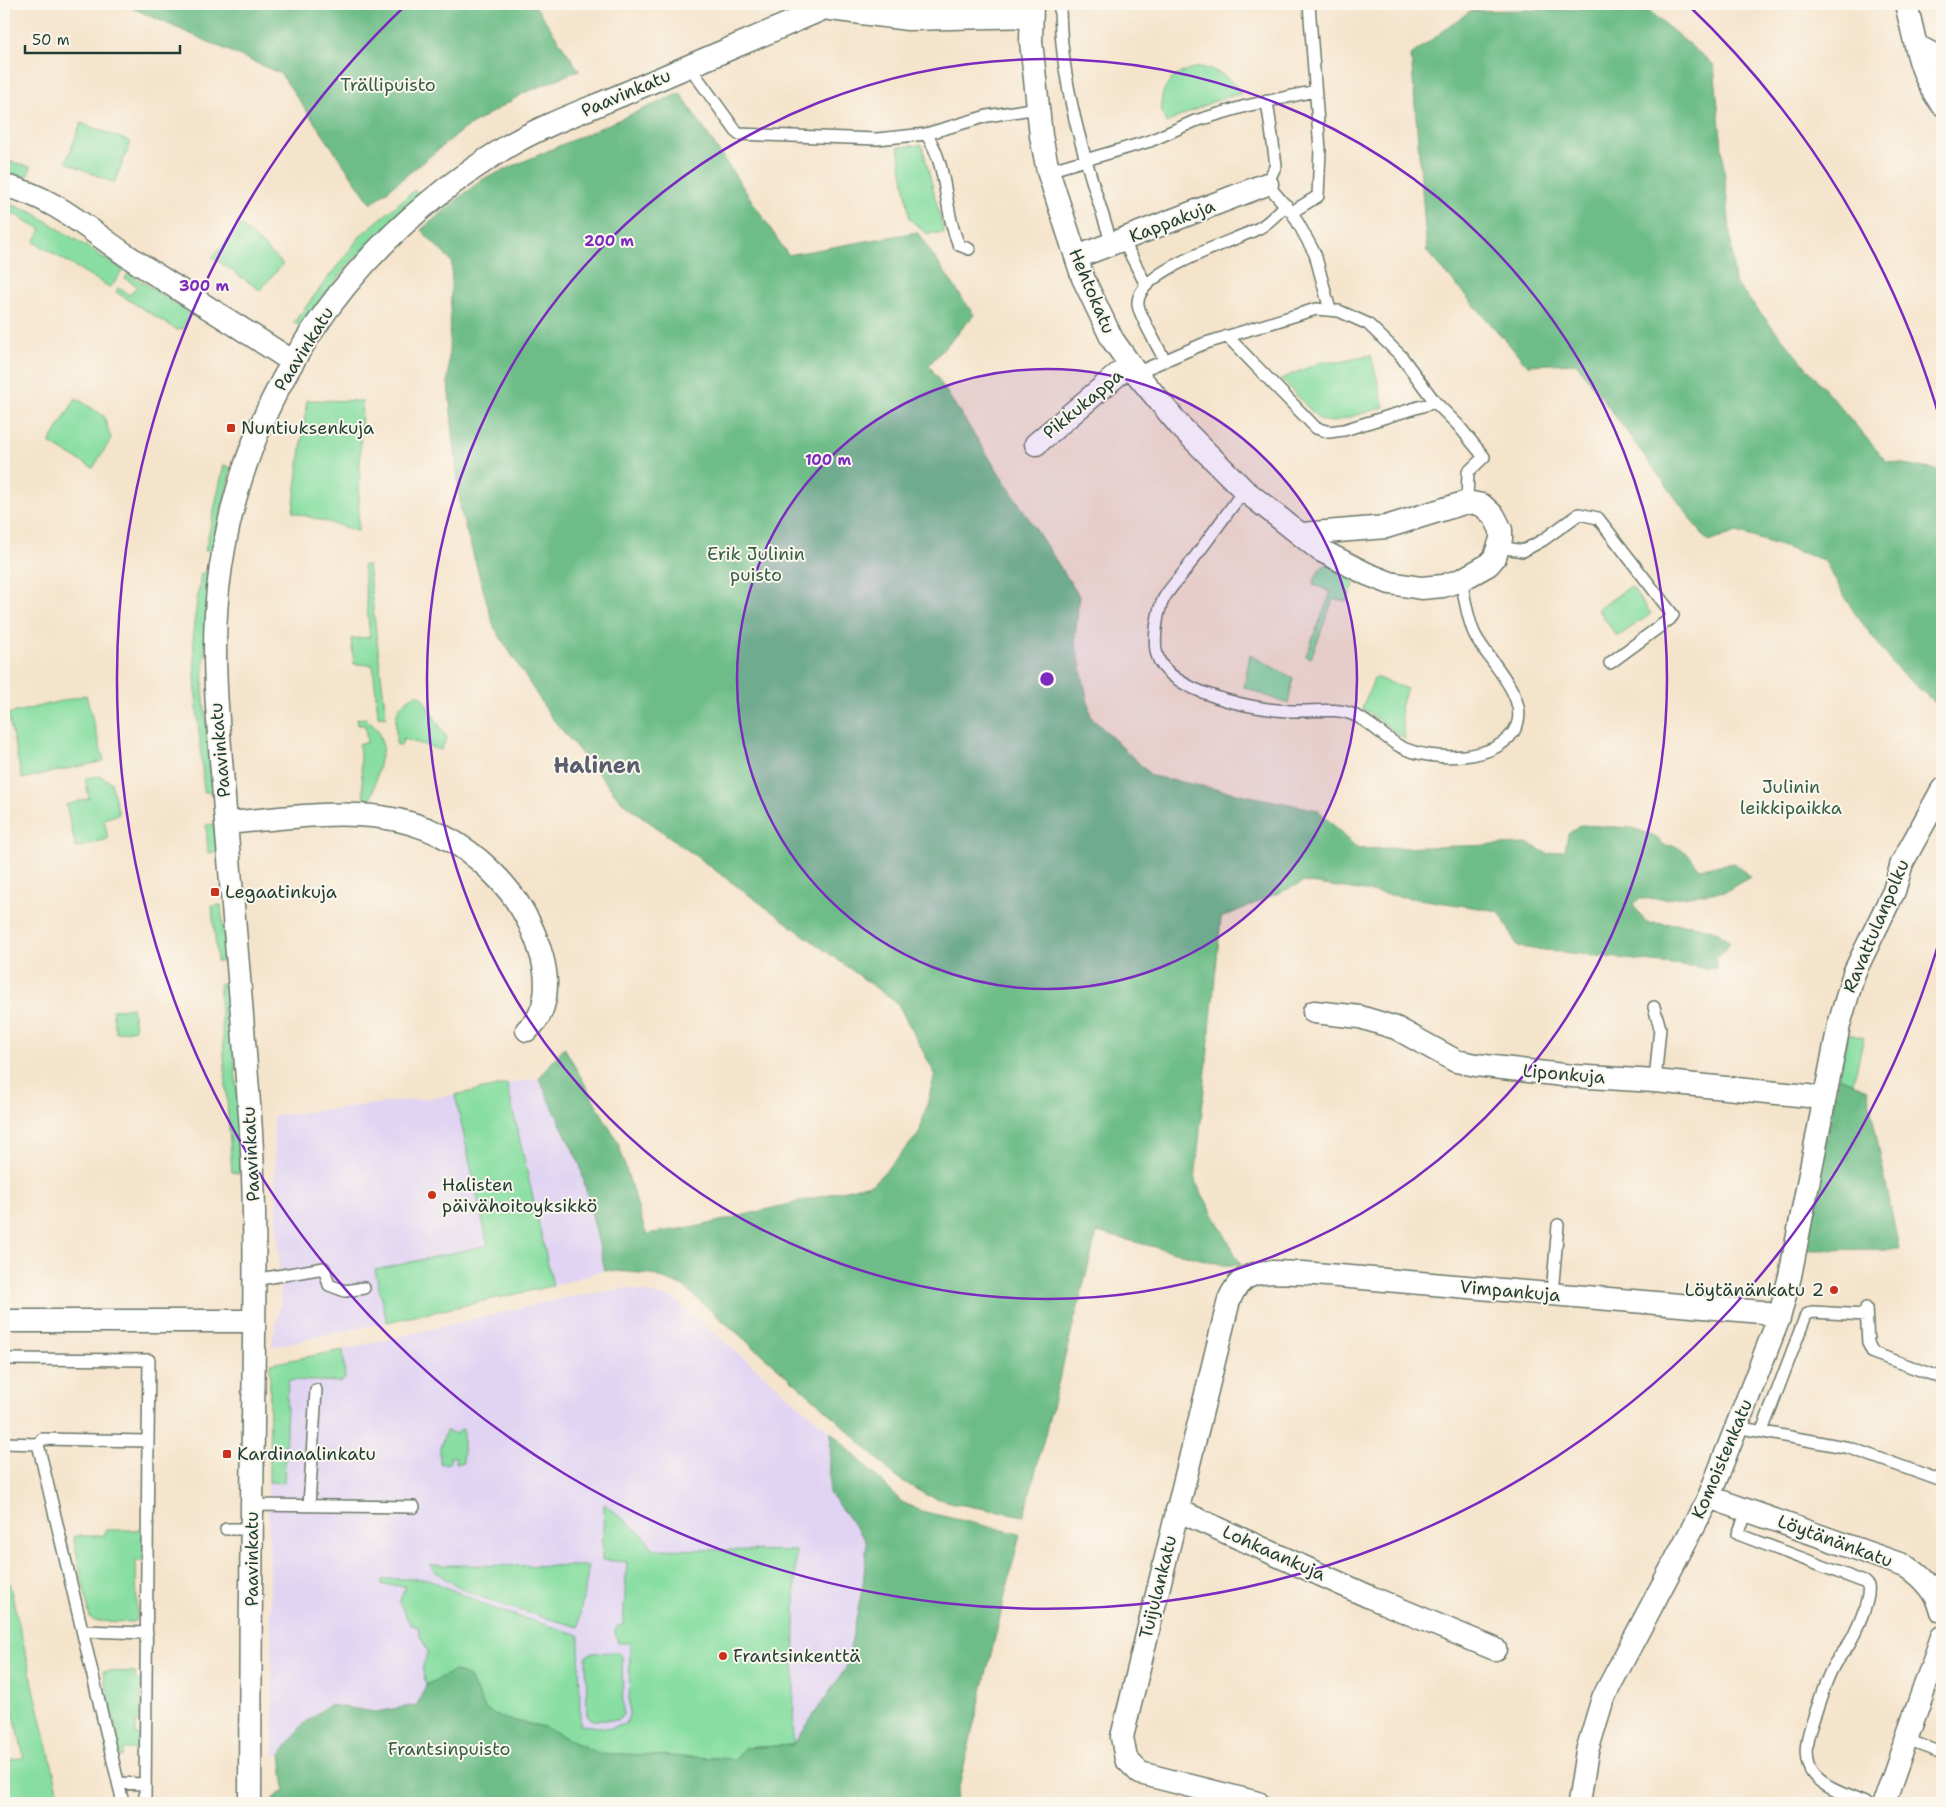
<svg xmlns="http://www.w3.org/2000/svg" width="1946" height="1807" font-family="'Shantell Sans',sans-serif">
<style>
.built{fill:#e1d4f3}
.green{fill:#88dea2;stroke:#548e6b}
.forest{fill:#6ebd88;stroke:#467d5e}
.lines{fill:none;stroke-linecap:round;stroke-linejoin:round}
.lane-casing{stroke:#6a7769;stroke-width:14}
.street-casing{stroke:#6a7769;stroke-width:25}
.lane{stroke:#fff;stroke-width:11}
.street{stroke:#fff;stroke-width:22}
.ring{fill:none;stroke:#7b2cbf;stroke-width:2.5}
.poi-dot{fill:#c8321e;stroke:#fbf7ec;stroke-width:2}
.labels{text-anchor:middle;stroke-width:4;stroke-linejoin:round;paint-order:stroke}
.park-label{font-size:18px;fill:#345d4a;stroke:#fbf7ec}
.street-label{font-size:18px;fill:#1f3d34;stroke:#fbf7ec}
.poi-label{font-size:18px;fill:#1f3d34;stroke:#fbf7ec;text-anchor:start}
.district-label{font-size:22px;font-weight:bold;fill:#5a5f70;stroke:#fbf7ec}
.centre{fill:#7b2cbf;stroke:#fbf7ec;stroke-width:2.5}
.ring-label{font-size:15px;text-anchor:middle;font-weight:bold;fill:#7b2cbf;stroke:#fbf7ec;stroke-width:4;stroke-linejoin:round;paint-order:stroke}
</style>
<rect width="100%" height="100%" fill="#fbf7ec"/>
<filter id="ink" filterUnits="userSpaceOnUse"><feTurbulence type="fractalNoise" baseFrequency=".02" numOctaves="2"/><feDisplacementMap in="SourceGraphic" scale="10" xChannelSelector="R" yChannelSelector="G"/><feConvolveMatrix kernelMatrix="1 2 1 2 8 2 1 2 1" color-interpolation-filters="sRGB"/></filter>
<filter id="wash" filterUnits="userSpaceOnUse"><feTurbulence type="fractalNoise" baseFrequency=".0096" numOctaves="4" result="noise"/><feDisplacementMap in="SourceGraphic" scale="20" xChannelSelector="R" yChannelSelector="G"/><feGaussianBlur stdDeviation="1.12" result="paint"/><feColorMatrix in="noise" values="0 0 0 0 0 0 0 0 0 0 0 0 0 0 0 0 0 1.4 0 .05"/><feComposite in="paint" operator="in"/></filter>
<g filter="url(#wash)">
<rect width="100%" height="100%" fill="#f5e4cc"/>
<path class="built" d="M 539,1078 L 580,1165 L 605,1270 L 553,1286 L 271,1347 L 281,1302 L 273,1116 L 455,1095 Z
M 627,1288 L 674,1299 L 831,1432 L 829,1493 L 867,1542 L 863,1585 L 846,1668 L 793,1745 L 597,1753 L 426,1686 L 417,1705 L 375,1712 L 329,1705 L 302,1725 L 281,1755 L 274,1757 L 268,1497 L 270,1365 L 343,1350 L 559,1299 Z"/>
<path class="green" d="M 1201,67 C 1219,71 1230,77 1241,93 L 1212,102 L 1166,123 C 1152,92 1171,71 1201,67 Z
M 81,123 L 131,142 L 114,183 L 66,162 Z
M 922,145 L 944,233 L 925,233 L 910,219 L 898,147 Z
M 4,160 L 31,167 L 27,177 L 4,172 Z
M 415,190 L 419,195 L 348,265 L 301,327 L 294,322 L 362,234 Z
M 4,202 L 34,213 L 123,270 L 112,286 L 109,287 L 34,242 L 41,229 L 6,210 L 4,213 Z
M 241,225 L 283,264 L 260,290 L 212,257 Z
M 129,273 L 191,314 L 183,329 L 177,330 L 116,292 L 118,288 L 130,295 L 137,286 L 125,278 Z
M 1371,355 L 1384,407 L 1332,422 L 1320,420 L 1281,379 L 1321,362 L 1340,362 Z
M 76,398 L 104,416 L 111,439 L 93,468 L 49,443 Z
M 307,400 L 362,401 L 358,531 L 293,512 Z
M 224,465 L 231,468 L 213,548 L 205,551 Z
M 1328,563 L 1351,576 L 1354,585 L 1347,601 L 1333,599 L 1311,658 L 1306,656 L 1331,592 L 1313,584 L 1319,570 Z
M 363,565 L 368,565 L 386,717 L 378,716 L 373,665 L 354,664 L 351,639 L 370,637 Z
M 205,572 L 209,577 L 203,687 L 212,792 L 204,792 L 196,697 L 193,630 L 201,574 Z
M 1631,586 L 1651,614 L 1617,637 L 1598,609 Z
M 1250,655 L 1293,678 L 1288,704 L 1244,687 Z
M 1375,677 L 1407,689 L 1400,707 L 1405,739 L 1362,708 Z
M 416,694 L 421,696 L 447,738 L 441,750 L 403,739 L 401,746 L 396,744 C 397,718 390,709 416,694 Z
M 86,695 L 104,761 L 22,779 L 8,714 Z
M 365,718 L 378,730 L 383,747 L 372,797 L 368,800 L 364,800 L 359,744 L 367,743 L 365,725 L 358,725 L 357,719 Z
M 100,776 L 111,782 L 119,814 L 104,819 L 108,839 L 76,848 L 66,805 L 89,798 L 85,778 Z
M 215,824 L 217,852 L 208,853 L 206,825 Z
M 221,905 L 227,963 L 217,961 L 212,906 Z
M 229,981 L 239,1121 L 240,1173 L 232,1172 L 219,984 Z
M 132,1007 L 135,1029 L 116,1033 L 112,1010 Z
M 1848,1034 L 1864,1038 L 1853,1083 L 1838,1077 Z
M 507,1084 L 553,1286 L 387,1322 L 375,1270 L 488,1245 L 455,1095 Z
M 343,1350 L 345,1379 L 342,1382 L 288,1380 L 284,1483 L 269,1482 L 270,1364 Z
M 463,1429 L 463,1463 L 456,1463 L 456,1457 L 450,1457 L 450,1463 L 440,1464 L 440,1447 L 446,1431 L 457,1434 L 460,1430 Z
M 604,1504 L 645,1537 L 653,1549 L 796,1551 L 793,1745 L 744,1748 L 736,1759 L 597,1753 L 544,1727 L 505,1719 L 485,1709 L 469,1677 L 455,1671 L 426,1685 L 422,1668 L 428,1652 L 420,1636 L 418,1627 L 410,1624 L 399,1602 L 406,1586 L 383,1585 L 381,1581 L 385,1579 L 428,1579 L 497,1610 L 579,1635 L 580,1725 L 611,1728 L 626,1724 L 629,1715 L 630,1643 L 618,1643 L 615,1632 L 617,1626 L 623,1625 L 627,1562 L 602,1560 Z
M 105,1530 L 143,1530 L 143,1561 L 136,1561 L 137,1619 L 133,1622 L 94,1621 L 90,1618 L 73,1536 L 104,1536 Z
M 4,1561 L 61,1803 L 4,1803 L 4,1762 L 24,1757 L 4,1674 Z
M 429,1565 L 588,1566 C 588,1587 579,1606 579,1627 C 537,1615 457,1597 429,1565 Z
M 617,1652 L 622,1656 L 623,1715 L 618,1720 L 593,1720 L 587,1716 L 586,1656 L 592,1653 Z
M 103,1671 L 135,1672 L 136,1680 L 142,1681 L 140,1722 L 136,1722 L 136,1735 L 141,1736 L 141,1760 L 136,1757 L 134,1749 L 124,1749 L 122,1757 L 117,1756 L 114,1738 L 118,1737 Z"/>
<path class="forest" d="M 123,4 L 534,4 L 579,70 L 524,93 L 461,131 L 371,204 L 281,74 Z
M 1645,8 L 1714,65 L 1735,283 L 1886,461 L 1942,471 L 1942,709 L 1897,669 L 1854,612 L 1824,560 L 1737,532 L 1708,542 L 1576,363 L 1527,365 L 1427,252 L 1411,55 L 1470,11 Z
M 680,93 L 788,255 L 917,232 L 974,315 L 929,365 L 1079,596 L 1075,640 L 1091,717 L 1152,776 L 1318,810 L 1358,849 L 1529,844 L 1548,854 L 1565,850 L 1568,834 L 1581,825 L 1632,828 L 1653,835 L 1664,845 C 1684,846 1687,853 1699,868 L 1735,863 L 1750,877 L 1726,891 L 1673,898 L 1639,899 L 1633,904 L 1646,923 C 1675,925 1709,920 1730,942 L 1723,953 L 1716,957 L 1716,969 L 1518,947 L 1499,911 L 1304,882 L 1221,918 L 1195,1181 L 1241,1265 L 1224,1265 L 1097,1232 L 1024,1516 L 958,1504 L 926,1495 L 896,1477 L 833,1416 L 684,1287 L 651,1274 L 605,1270 L 580,1165 L 539,1078 L 564,1047 L 618,1143 L 646,1234 L 700,1226 L 874,1183 L 919,1134 L 935,1074 L 898,1004 L 622,802 L 551,717 L 494,627 L 461,512 L 448,383 L 452,262 L 421,230 L 481,180 Z
M 1838,1077 L 1867,1089 L 1899,1249 L 1804,1250 Z
M 831,1432 L 902,1502 L 921,1511 L 1020,1534 L 955,1803 L 273,1803 L 273,1798 L 285,1790 L 281,1755 L 302,1725 L 329,1705 L 375,1712 L 417,1705 L 426,1685 L 454,1671 L 469,1677 L 485,1709 L 505,1719 L 544,1727 L 597,1753 L 736,1759 L 744,1748 L 793,1745 L 846,1668 L 863,1585 L 867,1542 L 829,1493 Z"/>
</g>
<g filter="url(#ink)">
<g class="lines">
<defs>
<path id="lane" d="M 1060,4 C 1060,87 1087,166 1112,244
M 1309,4 L 1320,150 L 1318,196 L 1292,212 L 1315,254 L 1330,310
M 689,66 L 738,134 L 877,139 L 926,134 L 987,116 L 1038,108
M 1267,101 L 1276,165 L 1267,184 L 1290,211
M 926,134 C 949,166 943,210 959,245 L 969,249
M 1048,171 L 1150,141 L 1195,121 L 1246,106 L 1315,91
M 1123,240 L 1146,285
M 1227,336 L 1316,428 L 1329,432 L 1344,430 L 1435,402
M 1165,361 C 1159,348 1140,317 1138,305 C 1134,271 1233,242 1259,228 C 1269,223 1277,213 1286,205
M 1136,373 L 1203,344 L 1316,309 L 1339,311 L 1368,324 L 1401,356 L 1435,402 L 1458,425 L 1484,457 L 1468,472 L 1467,502
M 1244,490 C 1224,518 1204,545 1184,572 C 1177,581 1168,590 1163,600 C 1157,612 1153,642 1157,655 C 1168,693 1259,711 1294,711 C 1314,712 1335,707 1354,715 C 1371,722 1384,738 1401,747 C 1431,762 1502,763 1517,725 C 1528,696 1487,659 1475,635 C 1467,619 1465,598 1461,580
M 1500,547 L 1523,551 L 1543,540 L 1579,514 L 1598,518 L 1673,615 L 1670,619 L 1610,663
M 1654,1007 L 1660,1028 L 1655,1081
M 254,1280 L 324,1268 L 329,1285 L 345,1291 L 364,1288
M 1552,1294 L 1558,1225
M 1866,1308 L 1868,1343 L 1873,1353 L 1942,1378
M 4,1359 L 149,1360 L 148,1441 L 42,1439 L 38,1444 L 123,1803
M 1736,1427 L 1850,1448 L 1942,1481
M 1762,1431 L 1806,1315 L 1812,1312 L 1866,1315
M 4,1443 L 38,1444
M 252,1505 L 414,1507
M 309,1506 L 316,1390
M 1748,1510 L 1738,1534 L 1864,1582 L 1868,1586 C 1871,1600 1855,1635 1847,1647 C 1843,1653 1837,1659 1834,1665 C 1824,1683 1819,1704 1812,1723 C 1793,1777 1821,1785 1865,1803
M 226,1529 L 252,1529
M 1931,1588 L 1942,1577
M 83,1631 L 147,1633
M 1907,1740 L 1942,1753
M 118,1783 L 145,1784
M 145,1803 L 148,1441"/>
<path id="street" d="M 1032,4 L 1031,41 L 1041,136 L 1048,171 L 1083,278 L 1112,339 L 1136,373 L 1180,426 L 1244,490 L 1320,550 L 1367,574 L 1390,583 L 1421,588 L 1443,586 L 1461,580 L 1488,565 L 1495,557 L 1501,539 L 1501,530 L 1494,516 L 1482,505 L 1467,502 L 1386,527 L 1302,534
M 1906,4 C 1915,38 1919,76 1942,104
M 823,8 L 908,19 L 1031,16
M 1917,46 L 1942,59
M 4,186 C 52,195 90,231 129,257 C 183,293 239,326 293,362
M 1077,257 L 1267,184
M 1036,444 L 1130,364
M 226,823 C 323,815 414,795 491,871 C 516,895 533,923 542,957 C 549,982 548,1014 527,1030
M 1314,1012 L 1360,1017 L 1396,1028 L 1456,1061 L 1476,1065 L 1572,1076 L 1655,1081 L 1808,1096 L 1824,1100
M 4,1321 L 254,1321
M 1709,1497 L 1908,1567 C 1924,1578 1937,1592 1942,1611
M 1177,1510 L 1370,1597 L 1495,1649
M 250,1803 C 250,1676 251,1550 253,1423 C 254,1321 257,1218 250,1116 C 242,1014 234,913 225,811 C 220,737 210,664 218,589 C 239,400 347,244 508,146 C 547,123 592,108 633,90 C 695,64 756,37 818,11 L 828,4
M 1258,1803 L 1140,1773 L 1126,1759 L 1122,1737 L 1229,1300 C 1244,1264 1270,1273 1303,1273 L 1762,1312 L 1779,1318
M 1579,1803 L 1587,1751 L 1603,1698 L 1709,1497 L 1779,1318 L 1790,1276 L 1839,1025 L 1854,973 L 1894,891 L 1902,863 L 1942,790
M 1884,1803 L 1942,1637"/>
</defs>
<use href="#lane" class="lane-casing"/>
<use href="#street" class="street-casing"/>
<use href="#lane" class="lane"/>
<use href="#street" class="street"/>
</g>
</g>
<circle cx="1047" cy="679" r="310" fill="#7b2cbf" fill-opacity=".12"/>
<g class="ring">
<circle cx="1047" cy="679" r="310"/>
<circle cx="1047" cy="679" r="620"/>
<path d="M1941 935A930 930 0 1 1 407 4M1687 4A930 930 0 0 1 1941 423"/>
</g>
<g class="poi-dot">
<rect x="226" y="423" width="10" height="10" rx="2.5"/>
<rect x="210" y="887" width="10" height="10" rx="2.5"/>
<circle cx="432" cy="1195" r="5"/>
<circle cx="1834" cy="1290" r="5"/>
<rect x="222" y="1449" width="10" height="10" rx="2.5"/>
<circle cx="723" cy="1656" r="5"/>
</g>
<g class="labels">
<g class="park-label">
<text x="388" y="91">Trällipuisto</text>
<text x="756" y="560">Erik Julinin<tspan x="756" dy="21">puisto</tspan></text>
<text x="1791" y="793">Julinin<tspan x="1791" dy="21">leikkipaikka</tspan></text>
<text x="449" y="1755">Frantsinpuisto</text>
</g>
<g class="street-label">
<text transform="translate(626 93) rotate(-23)" y="6">Paavinkatu</text>
<text transform="translate(1172 221) rotate(-21)" y="6">Kappakuja</text>
<text transform="translate(1092 291) rotate(67)" y="6">Hehtokatu</text>
<text transform="translate(304 349) rotate(-58)" y="6">Paavinkatu</text>
<text transform="translate(1083 404) rotate(-40)" y="6">Pikkukappa</text>
<text transform="translate(220 750) rotate(-95)" y="6">Paavinkatu</text>
<text transform="translate(1876 926) rotate(-67)" y="6">Ravattulanpolku</text>
<text transform="translate(1564 1074) rotate(5)" y="6">Liponkuja</text>
<text transform="translate(251 1154) rotate(-93)" y="6">Paavinkatu</text>
<text transform="translate(1510 1291) rotate(5)" y="6">Vimpankuja</text>
<text transform="translate(1722 1459) rotate(-67)" y="6">Komoistenkatu</text>
<text transform="translate(1835 1541) rotate(20)" y="6">Löytänänkatu</text>
<text transform="translate(1274 1553) rotate(24)" y="6">Lohkaankuja</text>
<text transform="translate(252 1559) rotate(-90)" y="6">Paavinkatu</text>
<text transform="translate(1158 1587) rotate(-76)" y="6">Tuijulankatu</text>
</g>
<g class="poi-label">
<text x="241" y="434">Nuntiuksenkuja</text>
<text x="225" y="898">Legaatinkuja</text>
<text x="442" y="1191">Halisten<tspan x="442" dy="21">päivähoitoyksikkö</tspan></text>
<text x="1824" y="1296" text-anchor="end">Löytänänkatu 2</text>
<text x="237" y="1460">Kardinaalinkatu</text>
<text x="733" y="1662">Frantsinkenttä</text>
</g>
<g class="district-label">
<text x="597" y="773">Halinen</text>
</g>
</g>
<circle cx="1047" cy="679" r="8" class="centre"/>
<g class="ring-label">
<text x="609" y="246">200 m</text>
<text x="204" y="291">300 m</text>
<text x="828" y="465">100 m</text>
</g>
<rect width="1946" height="1807" fill="none" stroke="#fbf7ec" stroke-width="20"/>
<path d="M25 45v8h155v-8" fill="none" stroke="#1f3d34" stroke-width="2.5"/>
<text x="32" y="45" font-size="15" fill="#1f3d34" stroke="#fbf7ec" stroke-width="4" paint-order="stroke">50 m</text>
</svg>
